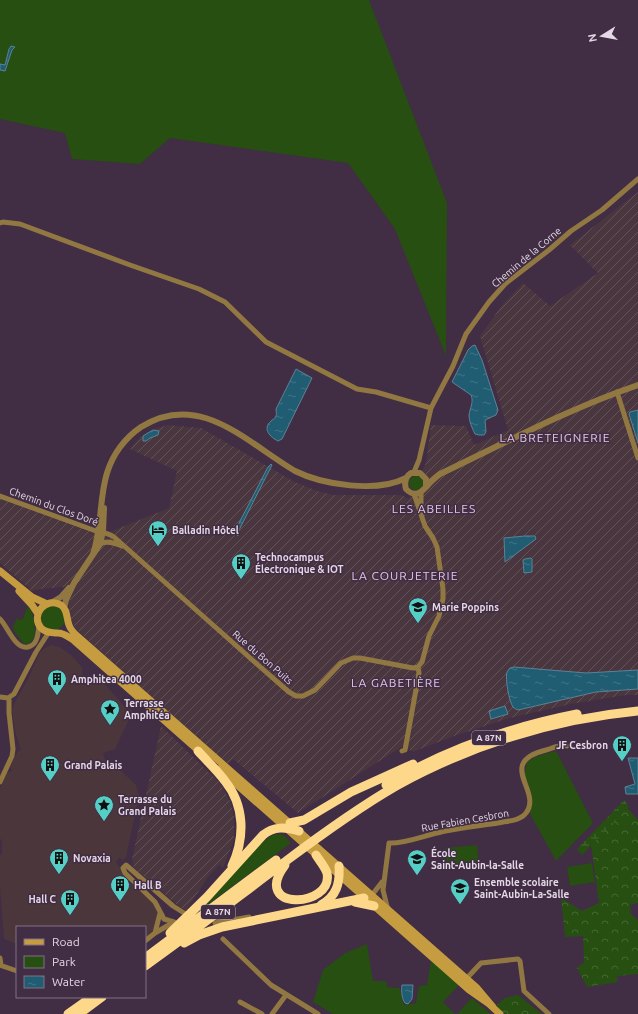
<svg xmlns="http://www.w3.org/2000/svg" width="638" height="1014" font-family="Ubuntu,sans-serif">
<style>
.commercial{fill:#4b363b}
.industrial{fill:url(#industrial-furrows)}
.green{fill:#264f11}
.forest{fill:url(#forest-crowns)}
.wetland{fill:url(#wetland-marsh)}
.water{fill:url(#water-ripples);stroke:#5c8295}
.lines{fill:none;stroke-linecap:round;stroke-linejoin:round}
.minor{stroke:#917842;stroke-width:5}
.tertiary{stroke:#917842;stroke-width:6}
.secondary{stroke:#c69c40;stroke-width:7}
.motorway{stroke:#fdd78a;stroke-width:9}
.labels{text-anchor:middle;stroke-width:3;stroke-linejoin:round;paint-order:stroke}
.shield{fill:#412d44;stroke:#b3a4b5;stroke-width:1}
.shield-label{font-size:9px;font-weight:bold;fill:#e4d7e6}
.street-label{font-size:10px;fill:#e4d7e6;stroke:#412d44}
.poi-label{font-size:10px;font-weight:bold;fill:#e4d7e6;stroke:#412d44;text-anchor:start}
.quarter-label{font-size:12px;letter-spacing:1px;fill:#e0c6e4;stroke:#412d44}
</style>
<defs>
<pattern id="industrial-furrows" width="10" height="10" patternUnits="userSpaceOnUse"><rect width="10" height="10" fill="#4a363e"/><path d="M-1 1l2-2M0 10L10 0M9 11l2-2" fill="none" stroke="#64525a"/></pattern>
<pattern id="forest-crowns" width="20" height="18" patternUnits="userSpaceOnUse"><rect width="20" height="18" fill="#264f11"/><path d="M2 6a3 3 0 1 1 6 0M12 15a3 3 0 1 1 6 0" fill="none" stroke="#456834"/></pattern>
<pattern id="wetland-marsh" width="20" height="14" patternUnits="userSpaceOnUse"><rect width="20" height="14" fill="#264f11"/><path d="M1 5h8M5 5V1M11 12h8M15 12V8" fill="none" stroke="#456834"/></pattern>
<pattern id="water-ripples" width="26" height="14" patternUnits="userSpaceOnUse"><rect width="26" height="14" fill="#215d72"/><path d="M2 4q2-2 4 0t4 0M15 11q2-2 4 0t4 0" fill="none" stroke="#417486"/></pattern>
</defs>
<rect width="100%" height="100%" fill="#412d44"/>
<path class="commercial" d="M 52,645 L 60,647 L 71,655 L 82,667 L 82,675 L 90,677 L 97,675 L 125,707 L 133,711 L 115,749 L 103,753 L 108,769 L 116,766 L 136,785 L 139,796 L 126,857 L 124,860 L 119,858 L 116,862 L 130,884 L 134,885 L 153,903 L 157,908 L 157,919 L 154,930 L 145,938 L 145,927 L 17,927 L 17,944 L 4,939 L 0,888 L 0,855 L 2,854 L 2,840 L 0,839 L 0,788 L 7,773 L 12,771 L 10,767 L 18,751 L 21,750 L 15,731 L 12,710 L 15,702 L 29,677 L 40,652 L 46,647 Z"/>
<path class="industrial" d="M 638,192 L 638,695 L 626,695 L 571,704 L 510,718 L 454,736 L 413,752 L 403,746 L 298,813 L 233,759 L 227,765 L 76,629 L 72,622 L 68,604 L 76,586 L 40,589 L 32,591 L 0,563 L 0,496 L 84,529 L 102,535 L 169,508 L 177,471 L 130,449 L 140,437 L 154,429 L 168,425 L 201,428 L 295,482 L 320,492 L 334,495 L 401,495 L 409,499 L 426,463 L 431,425 L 466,426 L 474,445 L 508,430 L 480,336 L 503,304 L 523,283 L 550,306 L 598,273 L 570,245 Z
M 161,726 L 220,783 L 231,803 L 234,817 L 234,840 L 225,863 L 223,867 L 219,865 L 208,877 L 186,911 L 175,903 L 134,868 L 133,864 L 132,859 Z"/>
<path class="green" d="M 0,0 L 369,0 L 447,203 L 446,356 L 395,229 L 348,163 L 170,138 L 140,164 L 72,159 L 65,133 L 0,119 Z
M409 483a7 7 0 1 1 14 0a7 7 0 1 1-14 0Z
M 28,605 C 34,614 42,644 24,644 L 14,631 L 13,627 L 17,618 L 20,620 L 23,619 Z
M41 618a12 12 0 1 1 24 0a12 12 0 1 1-24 0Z
M 556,751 L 593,823 L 556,861 L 529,812 L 532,800 L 524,777 L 527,762 L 537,756 Z
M 276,834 L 284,835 L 291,843 L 199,911 C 213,896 260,837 276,834 Z
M 477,845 L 479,864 L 447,867 L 445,848 Z
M 592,863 L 595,882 L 570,886 L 567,867 Z
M 367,944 L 373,981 L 386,981 L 387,987 L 400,988 L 403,1003 L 406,1005 L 416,1003 L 419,986 L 427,985 L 431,961 L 460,984 L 443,1002 L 455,1014 L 333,1014 L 313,1002 L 323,970 L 345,953 Z
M 472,998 L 491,1014 L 457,1014 Z"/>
<path class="forest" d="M 627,808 L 638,820 L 638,903 L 630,905 L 631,914 L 638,920 L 638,974 L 617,976 L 618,982 L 587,987 L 577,968 L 584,962 L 583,936 L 565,937 L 561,898 L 582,911 L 599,903 L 591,844 Z
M 518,995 L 542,1014 L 505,1014 L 496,1006 L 505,998 Z"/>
<path class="wetland" d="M 624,800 L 629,807 L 582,855 L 577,849 Z"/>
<path class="water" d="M 11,46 L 15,47 L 12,50 L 5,71 L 0,70 L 0,64 L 5,65 L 9,49 Z
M 475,345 L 482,360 L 498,410 L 496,415 L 485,420 L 486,432 L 484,435 L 479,435 L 475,434 C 472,428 469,421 469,415 C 470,408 474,402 471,395 L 452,382 L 468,350 L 472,346 Z
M 296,369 L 312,378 L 282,439 L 278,441 C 270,437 262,429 271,421 C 273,419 275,419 276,416 C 277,414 276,412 276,409 Z
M 638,410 L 638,443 L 629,414 L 630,412 Z
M 153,430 L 159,431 L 158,435 L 150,438 L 146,441 L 143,441 L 143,436 Z
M 271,464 L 272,465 L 239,530 L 238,536 L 235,533 L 237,527 L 268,467 Z
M 525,536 L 535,536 L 536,539 L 505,562 L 504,538 Z
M 531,558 L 532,559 L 532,572 L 524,573 L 523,560 L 525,559 Z
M 514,667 L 586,673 L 638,670 L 638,689 L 596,692 L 518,710 C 516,709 515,709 513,707 C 509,702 505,678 507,672 L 510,668 Z
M 505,706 L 508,714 L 491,719 L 489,711 Z
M 628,758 L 638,758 L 638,794 L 626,794 L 625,787 L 635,784 Z
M 403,985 L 413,985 L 412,999 L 408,1004 L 405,1003 C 402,999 401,991 402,985 Z"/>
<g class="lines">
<path class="minor" d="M 0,223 L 3,222 L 20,224 L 130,265 L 199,289 L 225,302 L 266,342 L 357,389 L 376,392 L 431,408
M 617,392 L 638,458
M 414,472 L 419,460 L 431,408 L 453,366 L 466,334 L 489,302 L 505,284 L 549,250 L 571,231 L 602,210 L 638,179
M 414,494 L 425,526 L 433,538 L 437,547 L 443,589 L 443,599 L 439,616 L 429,636 L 422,662 L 418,667
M 0,496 L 96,531 C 103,532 108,533 114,537 L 258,665 L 289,692 L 296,696 L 303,696 L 315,690 L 341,663 L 353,658 L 360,658 L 413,668 L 418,667
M 421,509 L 421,492
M 100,544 C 107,540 115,543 122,546
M 0,619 C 8,627 15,650 28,647 C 38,645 38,633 39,625
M 0,697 L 8,698 L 14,694 L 36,652 L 49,632
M 402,751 L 405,750 L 419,673 L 418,667
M 0,782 L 12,756 L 13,749 L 9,713 L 9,698
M 372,898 L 372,895 L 382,882
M 388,910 L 383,890 L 389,843 C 404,844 423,836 437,833 C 457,828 478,826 498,823 C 507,821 520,821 526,813 C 543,791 495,763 546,750 C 553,748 561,744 567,746
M 174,922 L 164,919 L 155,902 L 125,873 L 123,868 L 126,865 L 173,906 L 184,913
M 215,923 L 249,917
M 155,933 L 160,913
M 223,939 L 271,985 L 318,1014
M 145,941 L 155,933 L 174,922
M 0,958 L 1,965
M 0,965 L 17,971
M 466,979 L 481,963 L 518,959 L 520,961 L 524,991 L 549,1014
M 240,1002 L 262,1014
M 272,1014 L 286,995"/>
<path class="tertiary" d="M 426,487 L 426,479 L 420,473 L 411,473 C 405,477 404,482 406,489 C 415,498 421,493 428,485 C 431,481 436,477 440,474 C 505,443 570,408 638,385
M 93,554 C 102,528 99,499 107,473 C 113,454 125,438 141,427 C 200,390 247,443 295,471 C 323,485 377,493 406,478
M 51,603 L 61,597 L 69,588
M 64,608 L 66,600 L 74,583 L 100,544 L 103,531 L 104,508"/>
<path class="secondary" d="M 0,571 L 32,597 L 47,604
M 19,591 L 32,605 L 38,614
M 201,753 L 72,639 C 68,637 64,633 58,633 C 52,632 47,634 41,628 C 30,615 46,596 61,605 C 68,610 66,617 69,625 C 70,628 73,632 76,635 L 477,988 L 493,1007
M 219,769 L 469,990 L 489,1004 L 500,1014"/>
<path class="motorway" d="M 198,751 C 207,761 217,770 225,781 C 245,806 245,838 232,866
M 386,785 C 445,750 511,727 577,714
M 290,823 L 304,820 L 351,792 L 413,764
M 285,865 C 250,912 334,908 327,873 C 325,867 319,860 316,855
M 355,902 L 374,906
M 321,905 C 337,896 340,883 339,866
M 170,933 L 207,897 L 263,835 C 274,826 285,827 299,831
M 184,943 L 199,935 L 222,927 L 364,898
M 145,958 L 276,860
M 145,966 C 193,932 239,896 286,861 C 322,834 358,808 396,786 C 470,745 554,719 638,711
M 68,1014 L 92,997
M 79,1014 L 102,997"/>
</g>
<defs>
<symbol id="hotel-pin" viewBox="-11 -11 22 30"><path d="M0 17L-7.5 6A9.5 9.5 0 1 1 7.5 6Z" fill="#55cec6" stroke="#412d44"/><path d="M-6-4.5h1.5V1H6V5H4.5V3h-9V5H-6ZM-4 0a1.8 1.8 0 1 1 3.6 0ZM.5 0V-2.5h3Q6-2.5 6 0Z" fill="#111"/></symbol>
<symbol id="building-pin" viewBox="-11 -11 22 30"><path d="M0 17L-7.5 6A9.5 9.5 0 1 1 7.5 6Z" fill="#55cec6" stroke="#412d44"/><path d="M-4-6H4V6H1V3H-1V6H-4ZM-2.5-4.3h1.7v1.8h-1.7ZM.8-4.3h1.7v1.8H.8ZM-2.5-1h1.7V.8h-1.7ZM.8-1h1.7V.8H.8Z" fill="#111"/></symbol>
<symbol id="school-pin" viewBox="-11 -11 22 30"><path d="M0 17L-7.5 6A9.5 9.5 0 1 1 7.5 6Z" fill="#55cec6" stroke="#412d44"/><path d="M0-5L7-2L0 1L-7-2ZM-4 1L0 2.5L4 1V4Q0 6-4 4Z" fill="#111"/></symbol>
<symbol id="sight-pin" viewBox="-11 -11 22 30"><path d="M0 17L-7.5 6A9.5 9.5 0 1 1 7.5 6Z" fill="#55cec6" stroke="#412d44"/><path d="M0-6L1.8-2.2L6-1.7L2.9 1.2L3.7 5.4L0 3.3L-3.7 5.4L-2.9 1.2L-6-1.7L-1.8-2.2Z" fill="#111"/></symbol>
</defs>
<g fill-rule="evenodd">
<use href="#hotel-pin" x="147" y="519" width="22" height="30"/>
<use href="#building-pin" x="230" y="552" width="22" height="30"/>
<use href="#school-pin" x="407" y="596" width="22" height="30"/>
<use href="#building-pin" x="46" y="668" width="22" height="30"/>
<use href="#sight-pin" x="99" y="698" width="22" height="30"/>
<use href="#building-pin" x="611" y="734" width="22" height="30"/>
<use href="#building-pin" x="39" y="754" width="22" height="30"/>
<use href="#sight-pin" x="93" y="794" width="22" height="30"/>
<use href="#building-pin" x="48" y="847" width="22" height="30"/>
<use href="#school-pin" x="406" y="848" width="22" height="30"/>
<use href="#building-pin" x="109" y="874" width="22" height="30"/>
<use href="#school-pin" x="449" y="877" width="22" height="30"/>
<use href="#building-pin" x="59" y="888" width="22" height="30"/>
</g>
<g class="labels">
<g class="shield">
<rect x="472" y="731" width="34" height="14" rx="3"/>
<rect x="201" y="905" width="34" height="14" rx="3"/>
</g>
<g class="shield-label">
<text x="489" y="741">A 87N</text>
<text x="218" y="915">A 87N</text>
</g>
<g class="street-label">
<text transform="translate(526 257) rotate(-40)" y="4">Chemin de la Corne</text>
<text transform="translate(54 506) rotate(20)" y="4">Chemin du Clos Doré</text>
<text transform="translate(263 657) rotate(41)" y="4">Rue du Bon Puits</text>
<text transform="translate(465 820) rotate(-10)" y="4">Rue Fabien Cesbron</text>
</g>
<g class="poi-label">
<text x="172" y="534">Balladin Hôtel</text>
<text x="255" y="561">Technocampus<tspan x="255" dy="12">Électronique &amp; IOT</tspan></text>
<text x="432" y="611">Marie Poppins</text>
<text x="71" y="683">Amphitea 4000</text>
<text x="124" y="707">Terrasse<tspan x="124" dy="12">Amphitéa</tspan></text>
<text x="608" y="749" text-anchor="end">JF Cesbron</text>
<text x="64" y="769">Grand Palais</text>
<text x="118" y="803">Terrasse du<tspan x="118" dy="12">Grand Palais</tspan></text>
<text x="431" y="857">École<tspan x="431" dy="12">Saint-Aubin-la-Salle</tspan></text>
<text x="73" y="862">Novaxia</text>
<text x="474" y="886">Ensemble scolaire<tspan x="474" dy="12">Saint-Aubin-La-Salle</tspan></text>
<text x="134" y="889">Hall B</text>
<text x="56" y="903" text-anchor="end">Hall C</text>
</g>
<g class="quarter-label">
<text x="555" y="442">LA BRETEIGNERIE</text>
<text x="434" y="513">LES ABEILLES</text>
<text x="405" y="580">LA COURJETERIE</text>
<text x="396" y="687">LA GABETIÈRE</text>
</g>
</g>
<rect x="16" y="926" width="130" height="72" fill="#412d44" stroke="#827185"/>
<rect x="24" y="939" width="20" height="6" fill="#c69c40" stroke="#827185"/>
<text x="52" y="946" font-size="12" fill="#e4d7e6">Road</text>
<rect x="24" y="956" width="20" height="12" fill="#264f11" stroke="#827185"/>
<text x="52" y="966" font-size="12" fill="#e4d7e6">Park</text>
<rect x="24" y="976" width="20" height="12" fill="url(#water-ripples)" stroke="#827185"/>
<text x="52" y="986" font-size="12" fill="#e4d7e6">Water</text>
<g transform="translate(602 36) rotate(259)" stroke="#412d44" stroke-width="3" paint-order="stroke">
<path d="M0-3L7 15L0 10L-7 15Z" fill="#e4d7e6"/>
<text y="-6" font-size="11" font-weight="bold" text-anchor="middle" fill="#e4d7e6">N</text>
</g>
</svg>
